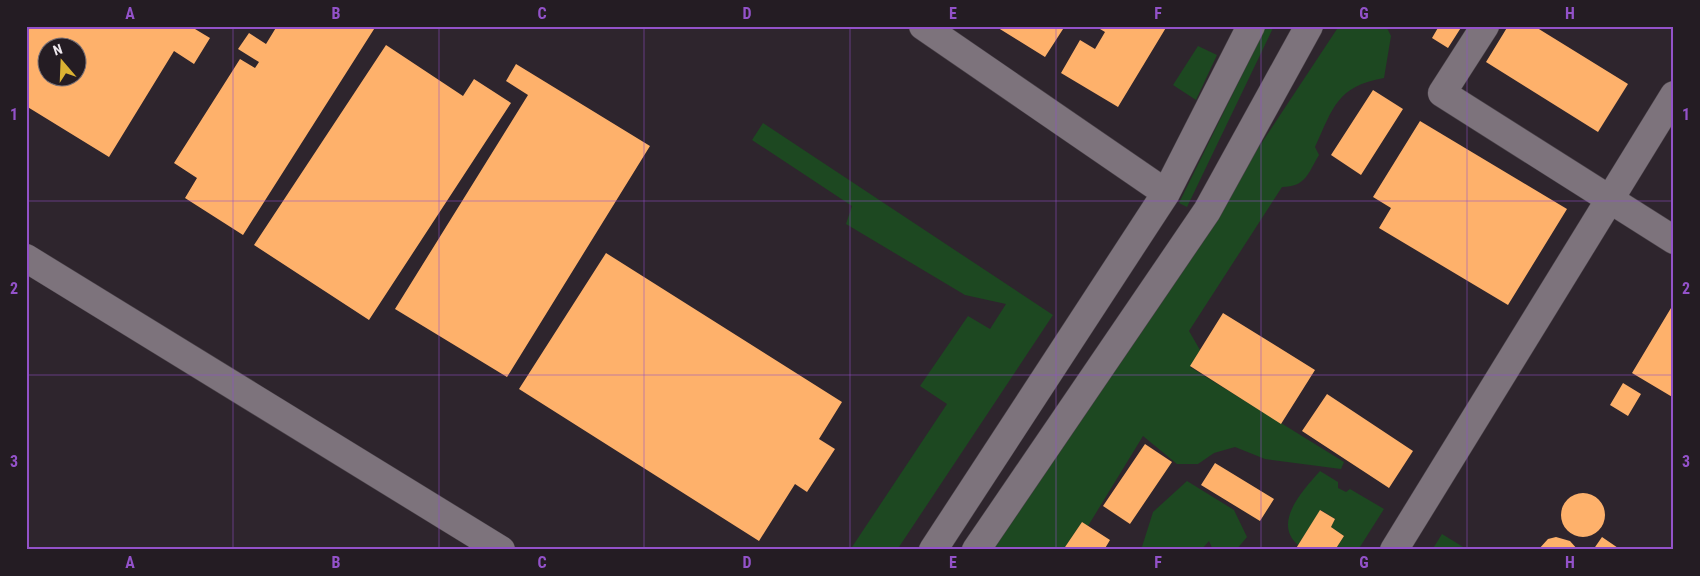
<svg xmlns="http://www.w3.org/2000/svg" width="1700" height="576" font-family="'Roboto Condensed',sans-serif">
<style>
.green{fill:#1d4821}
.building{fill:#feb16b;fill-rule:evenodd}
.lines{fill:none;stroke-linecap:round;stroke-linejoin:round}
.minor-casing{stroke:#4b434a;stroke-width:29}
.minor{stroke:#7d737c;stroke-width:28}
.grid{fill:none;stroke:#9352c9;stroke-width:1;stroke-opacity:0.55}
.neatline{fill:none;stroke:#9352c9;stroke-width:2}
.grid-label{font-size:16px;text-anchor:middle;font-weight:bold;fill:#9352c9}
</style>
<rect width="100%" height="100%" fill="#2e252d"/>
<path class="green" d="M 1266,26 L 1274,26 L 1187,207 L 1179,203 Z
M 1339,26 L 1386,26 L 1391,36 L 1384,78 C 1337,86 1333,108 1315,147 L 1319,155 C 1308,173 1306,187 1282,187 L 1189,331 L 1200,350 L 1190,367 L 1344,462 L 1341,469 L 1265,459 L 1235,447 L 1214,453 L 1198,464 L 1177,464 L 1143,436 L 1088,526 L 1082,522 L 1063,550 L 992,550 Z
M 1198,46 L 1217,55 L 1196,100 L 1173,85 Z
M 763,123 L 1053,315 L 897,550 L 850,550 L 947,404 L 920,386 L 968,316 L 990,329 L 1006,304 L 965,295 L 846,224 L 852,206 L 752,140 Z
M 1320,471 L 1338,482 L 1338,488 L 1346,492 L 1350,489 L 1384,509 L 1358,550 L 1335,550 L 1344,536 L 1331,527 L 1335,519 L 1321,510 L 1298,545 C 1272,523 1303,490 1320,471 Z
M 1187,481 L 1234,510 L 1247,537 L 1236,550 L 1213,550 L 1209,541 L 1201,550 L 1141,550 L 1153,512 Z
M 1442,534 L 1468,550 L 1432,550 Z"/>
<path class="building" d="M 26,26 L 190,26 L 210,38 L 194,64 L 174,51 L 109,157 L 26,106 ZM 48,48 L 78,48 L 78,78 L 48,78 Z
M 277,26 L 376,26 L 243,235 L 185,198 L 197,178 L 174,163 L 240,59 L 255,68 L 259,62 L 238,49 L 249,33 L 266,44 Z
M 995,26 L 1065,26 L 1045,57 Z
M 1095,26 L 1167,26 L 1118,107 L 1061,73 L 1080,40 L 1095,49 L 1105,32 Z
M 1439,26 L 1462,26 L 1448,48 L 1432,38 Z
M 1508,26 L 1534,26 L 1628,84 L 1598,132 L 1486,62 Z
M 386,45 L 463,96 L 474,79 L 511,103 L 369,320 L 254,245 Z
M 516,64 L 650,146 L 507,377 L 395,309 L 528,95 L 506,81 Z
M 1373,90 L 1403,109 L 1361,175 L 1331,155 Z
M 1420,121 L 1567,209 L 1508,305 L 1379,228 L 1391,208 L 1373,197 Z
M 606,253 L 842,402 L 819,439 L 835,449 L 807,492 L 795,484 L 759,541 L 519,389 Z
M 1674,303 L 1674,398 L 1632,373 Z
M 1223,313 L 1315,370 L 1281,424 L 1190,366 Z
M 1623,383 L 1641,394 L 1628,416 L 1610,405 Z
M 1327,394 L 1413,451 L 1389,488 L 1302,431 Z
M 1145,444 L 1172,462 L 1130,524 L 1103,506 Z
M 1215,463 L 1274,499 L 1260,521 L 1201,485 Z
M1561 515a22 22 0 1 1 44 0a22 22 0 1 1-44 0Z
M 1320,510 L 1335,519 L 1331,527 L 1344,536 L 1335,550 L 1295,550 Z
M 1082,522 L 1110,540 L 1104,550 L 1063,550 Z
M 1556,537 L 1570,541 L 1578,550 L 1538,550 L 1548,539 Z
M 1602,537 L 1621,550 L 1593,550 Z"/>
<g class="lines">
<defs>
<path id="minor" d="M 923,26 L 1166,193
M 1485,26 L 1442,93 L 1674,240
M 26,258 L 501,550
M 933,550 L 1166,193 L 1251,26
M 976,550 L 1207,211 L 1309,26
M 1394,550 L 1674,95"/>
</defs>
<use href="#minor" class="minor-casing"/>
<use href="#minor" class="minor"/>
</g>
<path class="grid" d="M 233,26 L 233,550M 439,26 L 439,550M 644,26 L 644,550M 850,26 L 850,550M 1056,26 L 1056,550M 1261,26 L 1261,550M 1467,26 L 1467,550M 26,201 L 1674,201M 26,375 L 1674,375"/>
<rect width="1700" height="576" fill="none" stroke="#241c23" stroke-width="55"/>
<g transform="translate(62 62) rotate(341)"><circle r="24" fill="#241c23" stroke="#766f75"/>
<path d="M0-4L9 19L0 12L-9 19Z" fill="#dbb233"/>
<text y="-8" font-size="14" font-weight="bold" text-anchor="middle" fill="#f1ebf0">N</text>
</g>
<rect x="28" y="28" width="1644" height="520" class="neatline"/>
<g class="grid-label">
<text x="130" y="19">A</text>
<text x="336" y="19">B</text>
<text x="542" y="19">C</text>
<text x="747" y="19">D</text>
<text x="953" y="19">E</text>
<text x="1158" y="19">F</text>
<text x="1364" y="19">G</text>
<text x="1570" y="19">H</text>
<text x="14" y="120">1</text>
<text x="1686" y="120">1</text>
<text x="14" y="294">2</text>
<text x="1686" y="294">2</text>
<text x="14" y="467">3</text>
<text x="1686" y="467">3</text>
<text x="130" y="568">A</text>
<text x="336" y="568">B</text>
<text x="542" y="568">C</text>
<text x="747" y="568">D</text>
<text x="953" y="568">E</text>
<text x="1158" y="568">F</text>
<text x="1364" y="568">G</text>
<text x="1570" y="568">H</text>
</g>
</svg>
